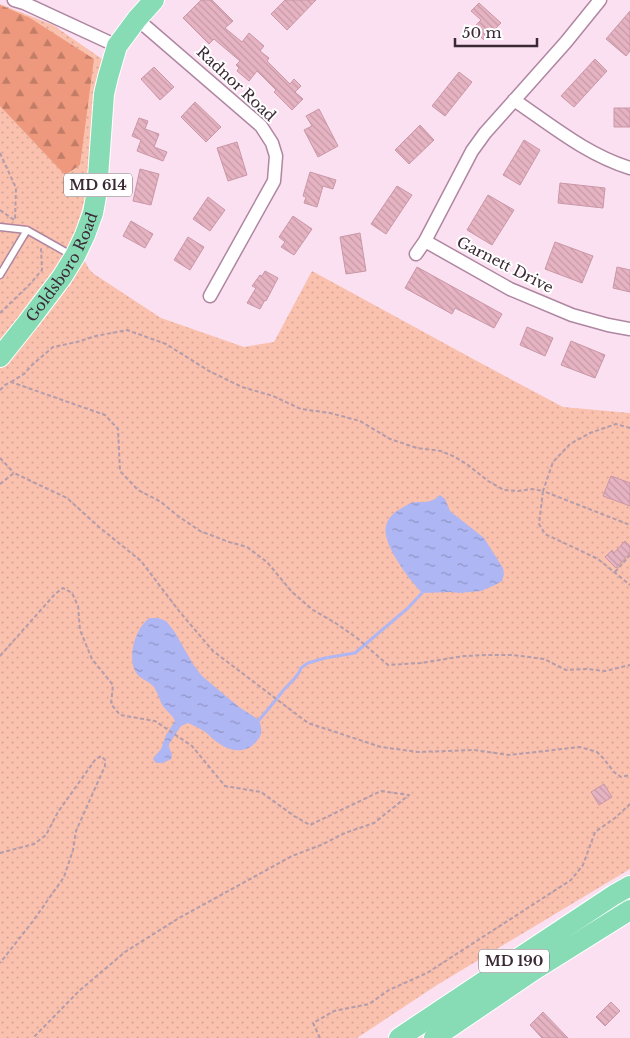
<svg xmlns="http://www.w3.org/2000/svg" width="630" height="1038" font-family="'Libre Baskerville',serif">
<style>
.grass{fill:url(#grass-dots)}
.forest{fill:url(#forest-firs)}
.water{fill:url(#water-ripples)}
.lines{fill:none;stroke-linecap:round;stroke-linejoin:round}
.stream{stroke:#afb6f4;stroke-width:3}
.building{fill:url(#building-back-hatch);stroke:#c997a6}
.lane-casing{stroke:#af86a1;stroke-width:9}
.street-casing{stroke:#af86a1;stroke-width:15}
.primary-casing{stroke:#fff;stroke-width:22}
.path{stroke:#b39cab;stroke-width:2;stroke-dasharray:4 2.5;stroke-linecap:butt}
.lane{stroke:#fff;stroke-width:6}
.street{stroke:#fff;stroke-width:12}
.primary{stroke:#87dcb6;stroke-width:20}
.labels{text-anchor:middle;stroke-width:4;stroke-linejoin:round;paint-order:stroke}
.shield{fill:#fff;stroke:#766a72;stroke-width:1}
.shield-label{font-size:14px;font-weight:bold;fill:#3b2a35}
.street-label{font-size:15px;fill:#3b2a35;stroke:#fff}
</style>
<defs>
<pattern id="grass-dots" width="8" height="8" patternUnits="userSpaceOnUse" patternTransform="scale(1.25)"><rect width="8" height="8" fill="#fac1ae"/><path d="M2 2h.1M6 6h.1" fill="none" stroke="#d7a696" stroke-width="1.8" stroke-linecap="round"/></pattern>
<pattern id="forest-firs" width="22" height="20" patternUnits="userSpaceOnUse" patternTransform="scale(1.25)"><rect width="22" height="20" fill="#ee997d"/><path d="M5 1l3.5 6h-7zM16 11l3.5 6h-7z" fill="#c27d67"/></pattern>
<pattern id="water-ripples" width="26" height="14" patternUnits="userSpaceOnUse" patternTransform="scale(1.25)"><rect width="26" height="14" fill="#afb6f4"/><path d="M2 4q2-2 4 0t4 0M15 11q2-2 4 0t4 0" fill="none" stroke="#9094c6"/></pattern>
<pattern id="building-back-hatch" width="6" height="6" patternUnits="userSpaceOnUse" patternTransform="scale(1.25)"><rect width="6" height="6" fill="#e6b3c2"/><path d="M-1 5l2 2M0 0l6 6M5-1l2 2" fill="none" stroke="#c69aa7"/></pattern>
</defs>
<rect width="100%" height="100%" fill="#fbe0f1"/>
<path class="grass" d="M 0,4 L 53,25 L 102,59 L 96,88 L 87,192 L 73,240 L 89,269 L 94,274 L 161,318 L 244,347 L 274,342 L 312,271 L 475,360 L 563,407 L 630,413 L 630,869 L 437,985 L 357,1038 L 0,1038 Z"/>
<path class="forest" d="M 0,5 L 30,18 L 94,59 L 80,165 L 65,175 L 0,106 Z"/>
<path class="water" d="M 440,495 L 445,499 L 450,511 L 484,538 L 503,568 L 504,574 L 502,581 L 495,585 L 481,591 L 459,593 L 452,592 L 422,593 C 410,581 381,543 386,526 C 388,515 401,508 411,503 C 417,501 424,503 430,501 C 434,500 437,497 440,495 Z
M 150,618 L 158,618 L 166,621 L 174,631 L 193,664 L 202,676 L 239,707 L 259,720 C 262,728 263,735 256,742 C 245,754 230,752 217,742 C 212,739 208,733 202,730 C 198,727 192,725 188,723 L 181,726 L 169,744 L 169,747 L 172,755 L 171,759 L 163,763 L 156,763 L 153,759 L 154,757 L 161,749 L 166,735 L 175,721 C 173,715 167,712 163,706 C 159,700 158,692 153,686 C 148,681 141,679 137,674 C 126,660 135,627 150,618 Z"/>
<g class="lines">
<path class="stream" d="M 259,720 C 267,711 274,702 282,692 C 288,684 298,678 301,668 L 308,663 L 325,658 L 355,653 L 408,608 L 422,593"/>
</g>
<path class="building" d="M 201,0 L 212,0 L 233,21 L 225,28 L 242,42 L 249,33 L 264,46 L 260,51 L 269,58 L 267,61 L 290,84 L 294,79 L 301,86 L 295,92 L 303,99 L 292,110 L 274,92 L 276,90 L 257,71 L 249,81 L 237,71 L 239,68 L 236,65 L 240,61 L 214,39 L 209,44 L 183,18 Z
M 285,0 L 316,0 L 287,30 L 271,14 Z
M 479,3 L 501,23 L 484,40 L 472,29 L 481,20 L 471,11 Z
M 630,11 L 630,51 L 626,56 L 606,39 Z
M 595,59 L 607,71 L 574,107 L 561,96 Z
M 154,67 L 174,87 L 160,100 L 141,79 Z
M 459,72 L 472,82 L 445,116 L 432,106 Z
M 195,102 L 221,127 L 206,142 L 181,117 Z
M 614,108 L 630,108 L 630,127 L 614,127 Z
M 319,109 L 338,146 L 318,157 L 304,130 L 312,126 L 306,116 Z
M 139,118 L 148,121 L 145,129 L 159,134 L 154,147 L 167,152 L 163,161 L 137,151 L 141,140 L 132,136 Z
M 420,125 L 434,140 L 409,164 L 395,150 Z
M 524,140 L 540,150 L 520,185 L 503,175 Z
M 237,142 L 247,175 L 228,181 L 217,148 Z
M 140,169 L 159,174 L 151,205 L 133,201 Z
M 310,172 L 336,180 L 333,189 L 323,186 L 317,207 L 304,203 L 306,197 L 303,196 Z
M 560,183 L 605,188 L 603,208 L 558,203 Z
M 397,186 L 412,195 L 386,234 L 371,224 Z
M 488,195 L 514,210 L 492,245 L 467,230 Z
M 208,197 L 225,210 L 210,231 L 193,219 Z
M 293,216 L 312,229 L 294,255 L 281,247 L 285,242 L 279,237 Z
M 131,221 L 153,234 L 145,248 L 123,236 Z
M 360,233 L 366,271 L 346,274 L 340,237 Z
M 188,237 L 204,247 L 190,270 L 174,260 Z
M 555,242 L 593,256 L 582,283 L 545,269 Z
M 417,267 L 502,314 L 494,328 L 455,308 L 452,314 L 405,288 Z
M 617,267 L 630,270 L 630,292 L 613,288 Z
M 265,271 L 278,278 L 266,301 L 265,300 L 260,309 L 247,303 L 256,288 L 252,286 L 260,275 L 262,276 Z
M 527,327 L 553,338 L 545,356 L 520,345 Z
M 571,341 L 605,355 L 595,378 L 561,365 Z
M 611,476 L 630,483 L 630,506 L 603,496 Z
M 625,541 L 630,546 L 630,553 L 616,568 L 605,557 L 612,550 L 614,553 Z
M 604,784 L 612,797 L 599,805 L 591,792 Z
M 611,1002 L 620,1011 L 605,1026 L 596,1017 Z
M 543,1012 L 568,1038 L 542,1038 L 530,1025 Z"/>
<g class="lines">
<defs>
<path id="lane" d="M 0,227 L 27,230 L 73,256
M 0,275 L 27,230"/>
<path id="street" d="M 14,0 L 24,3 L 117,46
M 137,19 L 261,126 L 272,143 L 276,156 L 274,181 L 210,296
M 514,100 C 551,125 587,155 630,168
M 425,241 L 510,289 L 572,315 L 608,325 L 630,329
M 416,254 L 425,241 L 472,151 L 485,133 L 566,42 L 600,0"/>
<g id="primary">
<path id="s1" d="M 0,357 L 28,322 L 62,277 L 75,256 L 85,235 L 93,213 L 97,191 L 104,94 L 108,77 L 117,46 L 137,19 L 154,0"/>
<path d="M 399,1038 L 531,950 L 614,895 L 630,886"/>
<path d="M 434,1038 L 534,970 L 630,910"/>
</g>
</defs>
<use href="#lane" class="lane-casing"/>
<use href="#street" class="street-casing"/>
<use href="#primary" class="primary-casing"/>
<path class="path" d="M 0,153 L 16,188 L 15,220
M 0,210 L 14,220
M 0,313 L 30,284 L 42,270 L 41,248
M 11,382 L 24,374 L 32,365 L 53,347 L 77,342 L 96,336 L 127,330 L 166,344 L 209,371 L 242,387 L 273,396 L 301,409 L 330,413 L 360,421 L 390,439 L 417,448 L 441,451 L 455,457 L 468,465 L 488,481 L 504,490 L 518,491 L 532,489 L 543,491 L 539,524 L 545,534 L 598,559 L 630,585
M 0,390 L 5,385 L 11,382 L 105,415 L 118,429 L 120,471 L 138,490 L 161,502 L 178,516 L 200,531 L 229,542 L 247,547 L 267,562 L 292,592 L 313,610 L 337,624 L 357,638 L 388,665 L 421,663 L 464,656 L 488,655 L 513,655 L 544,659 L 566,670 L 586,669 L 605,671 L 630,665
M 630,428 L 616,424 L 590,433 L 570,444 L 553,462 L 543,491 L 630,525
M 0,458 L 14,473
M 0,484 L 14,473 L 67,498 L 99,527 L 141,561 L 179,611 L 213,651 L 308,723 L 381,747 L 418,752 L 474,750 L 509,755 L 580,747 L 597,752 L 604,759 L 614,772 L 621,777 L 630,775
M 615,572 L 630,555
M 0,656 L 55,594 L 63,588 L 72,593 L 78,606 L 80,630 L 92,659 L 113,685 L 111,704 L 120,715 L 155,721 L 192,746 L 225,786 L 261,792 L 294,816 L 310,825 L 381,791 L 409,795 L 374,823 L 345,833 L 321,845 L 292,856 L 179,918 L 125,952 L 79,991 L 33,1038
M 0,853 L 34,844 L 46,835 L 58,812 L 95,760 L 101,756 L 105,760 L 105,766 L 76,831 L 73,850 L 64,877 L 33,921 L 0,963
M 320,1038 L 313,1023 L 334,1011 L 369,1004 L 389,990 L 427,973 L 571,880 L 583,865 L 595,832 L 615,818 L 630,804"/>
<use href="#lane" class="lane"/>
<use href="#street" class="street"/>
<use href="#primary" class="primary"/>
</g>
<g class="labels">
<g class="shield">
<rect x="64" y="173.5" width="68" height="23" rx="4"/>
<rect x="479" y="949.5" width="70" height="23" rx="4"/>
</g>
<g class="shield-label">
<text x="98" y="190">MD 614</text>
<text x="514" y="966">MD 190</text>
</g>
<g class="street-label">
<text transform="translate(236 84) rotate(43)" y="5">Radnor Road</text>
<text dy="5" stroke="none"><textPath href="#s1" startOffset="110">Goldsboro Road</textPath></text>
<text transform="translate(505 265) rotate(27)" y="5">Garnett Drive</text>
</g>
</g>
<path d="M455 38v8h82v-8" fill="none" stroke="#3b2a35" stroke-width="2.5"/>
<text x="462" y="38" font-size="15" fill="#3b2a35" stroke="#ffffff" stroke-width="4" paint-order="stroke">50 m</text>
</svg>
